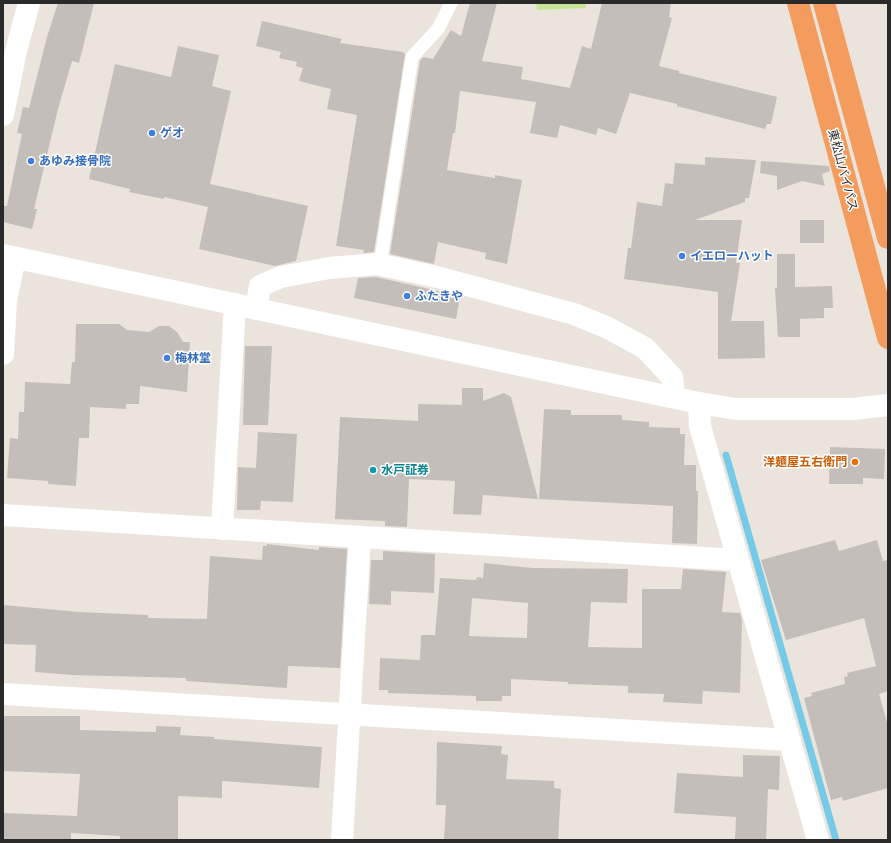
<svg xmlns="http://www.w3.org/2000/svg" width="891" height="843" font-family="Arial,'Noto Sans JP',sans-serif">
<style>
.pitch{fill:#c6e598}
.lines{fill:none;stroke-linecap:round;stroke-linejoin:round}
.stream{stroke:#75cbe7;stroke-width:7}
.building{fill:#c3beb9;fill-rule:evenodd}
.lane{stroke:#fff;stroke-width:13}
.street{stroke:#fff;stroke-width:22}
.secondary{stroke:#fff;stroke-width:22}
.highway{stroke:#f49c5e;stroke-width:22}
.shop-dot{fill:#3f7fe0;stroke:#fff;stroke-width:1.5}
.food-dot{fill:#e8710a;stroke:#fff;stroke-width:1.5}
.culture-dot{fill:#0f9aa8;stroke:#fff;stroke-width:1.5}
.labels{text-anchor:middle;stroke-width:3;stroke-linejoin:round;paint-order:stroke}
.shop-label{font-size:12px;font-weight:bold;fill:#366cbe;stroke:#fff;text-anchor:start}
.street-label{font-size:12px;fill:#2a2a2a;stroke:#fff}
.food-label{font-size:12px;font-weight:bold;fill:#c56008;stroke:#fff;text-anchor:end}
.culture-label{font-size:12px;font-weight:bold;fill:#0d838f;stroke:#fff;text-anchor:start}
</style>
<rect width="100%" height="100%" fill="#ebe4dc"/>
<path class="pitch" d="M 536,3 L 586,3 L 586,8 L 537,10 Z"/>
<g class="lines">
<path class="stream" d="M 726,455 L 836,840"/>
</g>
<path class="building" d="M 58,3 L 94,3 L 79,63 L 72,61 L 58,109 L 34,209 L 37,209 L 32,229 L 3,222 L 3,206 L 7,206 L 22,134 L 17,133 L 23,107 L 29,108 L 47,37 Z
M 470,3 L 497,3 L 482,61 L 523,67 L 521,79 L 570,88 L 582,46 L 591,49 L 602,3 L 671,3 L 669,17 L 672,18 L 659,66 L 679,71 L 679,73 L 777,97 L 771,124 L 767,124 L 765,129 L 677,106 L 677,104 L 630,93 L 616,134 L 598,128 L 596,135 L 560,125 L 557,138 L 530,133 L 536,102 L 460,91 L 455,133 L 453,133 L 447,170 L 495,178 L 495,175 L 522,180 L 507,264 L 485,259 L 486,253 L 438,242 L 434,264 L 390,254 L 420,61 L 423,57 L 433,59 L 451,30 L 461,36 Z
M 262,21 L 342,39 L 340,43 L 403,52 L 405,54 L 374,252 L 363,253 L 364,250 L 336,246 L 357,115 L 327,109 L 331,89 L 299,81 L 303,68 L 296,66 L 297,62 L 279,58 L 281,52 L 256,46 Z
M 178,46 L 219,55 L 212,86 L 231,91 L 210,184 L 308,206 L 296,261 L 275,266 L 199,249 L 208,207 L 164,197 L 164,199 L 129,192 L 130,189 L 89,179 L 115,64 L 171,77 Z
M 705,157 L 756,160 L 749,198 L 745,198 L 745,202 L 695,220 L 742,220 L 736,263 L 740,263 L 731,321 L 764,321 L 765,358 L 718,359 L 718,292 L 624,279 L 628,248 L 631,248 L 637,202 L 662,206 L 665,183 L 673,184 L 675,163 L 705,165 Z
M 761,161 L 829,166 L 830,171 L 822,174 L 825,186 L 802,181 L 777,190 L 777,176 L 760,173 Z
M 800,220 L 824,220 L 824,243 L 800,243 Z
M 777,254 L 795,254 L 795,287 L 832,286 L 833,308 L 824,308 L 824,318 L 800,319 L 800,337 L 778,337 L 775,288 L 777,288 Z
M 376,277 L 460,296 L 456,319 L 354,298 L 358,278 Z
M 76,324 L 119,324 L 127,330 L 149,332 L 159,326 L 169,326 L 177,332 L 183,342 L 190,342 L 187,392 L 140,386 L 139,404 L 126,404 L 126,409 L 90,407 L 89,438 L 79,438 L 76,486 L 48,484 L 48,481 L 7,478 L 10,438 L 18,439 L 19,412 L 24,412 L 25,382 L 70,384 L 72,362 L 75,362 Z
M 245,346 L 272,346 L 268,425 L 243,425 Z
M 462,388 L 483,388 L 483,401 L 504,393 L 511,397 L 538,499 L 483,495 L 481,515 L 453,514 L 455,481 L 409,479 L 407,527 L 385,526 L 385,521 L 335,519 L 340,417 L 418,421 L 418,404 L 462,405 Z
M 544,409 L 571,410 L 571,415 L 622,415 L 622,420 L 649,422 L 649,427 L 680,428 L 680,434 L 685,434 L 684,465 L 696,465 L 696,491 L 698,491 L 697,544 L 672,543 L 673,506 L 539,499 Z
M 258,432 L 297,434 L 293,502 L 261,501 L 260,510 L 237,510 L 238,467 L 256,468 Z
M 830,447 L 885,449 L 884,479 L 863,478 L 863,484 L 829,484 Z
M 835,540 L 839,551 L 877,540 L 883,561 L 888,560 L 888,691 L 879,694 L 888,726 L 888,788 L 843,801 L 842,797 L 831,800 L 804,698 L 812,696 L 811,693 L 845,684 L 844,677 L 848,676 L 847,673 L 876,666 L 864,618 L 786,640 L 761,560 Z
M 267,544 L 319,550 L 319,547 L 347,549 L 340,668 L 288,666 L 287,688 L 186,681 L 186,678 L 72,675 L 35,672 L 36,645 L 3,644 L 3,605 L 79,612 L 148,615 L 148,618 L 207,619 L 210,556 L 262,560 L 263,546 L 267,546 Z
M 383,551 L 435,554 L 434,593 L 391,591 L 391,605 L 369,604 L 371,560 L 383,560 Z
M 484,563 L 533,568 L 628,569 L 627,603 L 591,602 L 588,647 L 642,648 L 642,589 L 681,589 L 683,569 L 726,572 L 722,612 L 740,613 L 742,620 L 740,693 L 703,691 L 702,704 L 663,702 L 664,694 L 628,693 L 628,686 L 568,684 L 568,682 L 511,679 L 511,696 L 502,696 L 502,701 L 476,701 L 476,696 L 388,693 L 388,690 L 379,690 L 380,658 L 420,660 L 421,635 L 435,635 L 440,578 L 476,580 L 477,577 L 483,578 ZM 472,598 L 528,603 L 527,638 L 469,636 Z
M 3,716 L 80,716 L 80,730 L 156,732 L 156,726 L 181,727 L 180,735 L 214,737 L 214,739 L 322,747 L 319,788 L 222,781 L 222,798 L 178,796 L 178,840 L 120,840 L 120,836 L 71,833 L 71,840 L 3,840 L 3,813 L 77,816 L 80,774 L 3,771 Z
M 437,742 L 502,746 L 501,754 L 508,755 L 506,779 L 554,781 L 554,788 L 561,789 L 558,840 L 444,840 L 446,805 L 436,805 Z
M 743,755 L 780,756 L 779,790 L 768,789 L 766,840 L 735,840 L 736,817 L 674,813 L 677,773 L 743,777 Z"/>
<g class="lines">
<path class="lane" d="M 380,265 L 412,57 L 438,29 L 451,3"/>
<path class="street" d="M 3,115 L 16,51 L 29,3
M 256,309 L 260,286 L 281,277 L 329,268 L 377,264 L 437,277 L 574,314 L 606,327 L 645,348 L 672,377 L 674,397
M 3,354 L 6,300 L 15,258
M 699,403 L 700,426 L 818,840
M 3,515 L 738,560
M 222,529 L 235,304
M 3,694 L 790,740
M 342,840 L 360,537"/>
<path class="secondary" d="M 3,255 L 699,403 L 736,409 L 853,409 L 888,405"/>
<path class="highway" d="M 798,3 L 888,338
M 824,3 L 888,238"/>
</g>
<g class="shop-dot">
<circle cx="152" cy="133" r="4"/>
<circle cx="31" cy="161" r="4"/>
<circle cx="682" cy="256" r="4"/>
<circle cx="407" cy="296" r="4"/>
<circle cx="167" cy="358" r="4"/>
</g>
<circle class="food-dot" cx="855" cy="462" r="4"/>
<circle class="culture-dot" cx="373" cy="470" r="4"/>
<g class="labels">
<g class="shop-label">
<text x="160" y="137">ゲオ</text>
<text x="39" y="165">あゆみ接骨院</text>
<text x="690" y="260">イエローハット</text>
<text x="415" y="300">ふたきや</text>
<text x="175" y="362">梅林堂</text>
</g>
<g class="street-label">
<text transform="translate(843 170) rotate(75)" y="4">東松山バイパス</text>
</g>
<g class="food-label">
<text x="847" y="466">洋麺屋五右衛門</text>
</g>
<g class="culture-label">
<text x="381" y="474">水戸証券</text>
</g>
</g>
<rect width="891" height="843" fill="none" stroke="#2a2a2a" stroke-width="8"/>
</svg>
